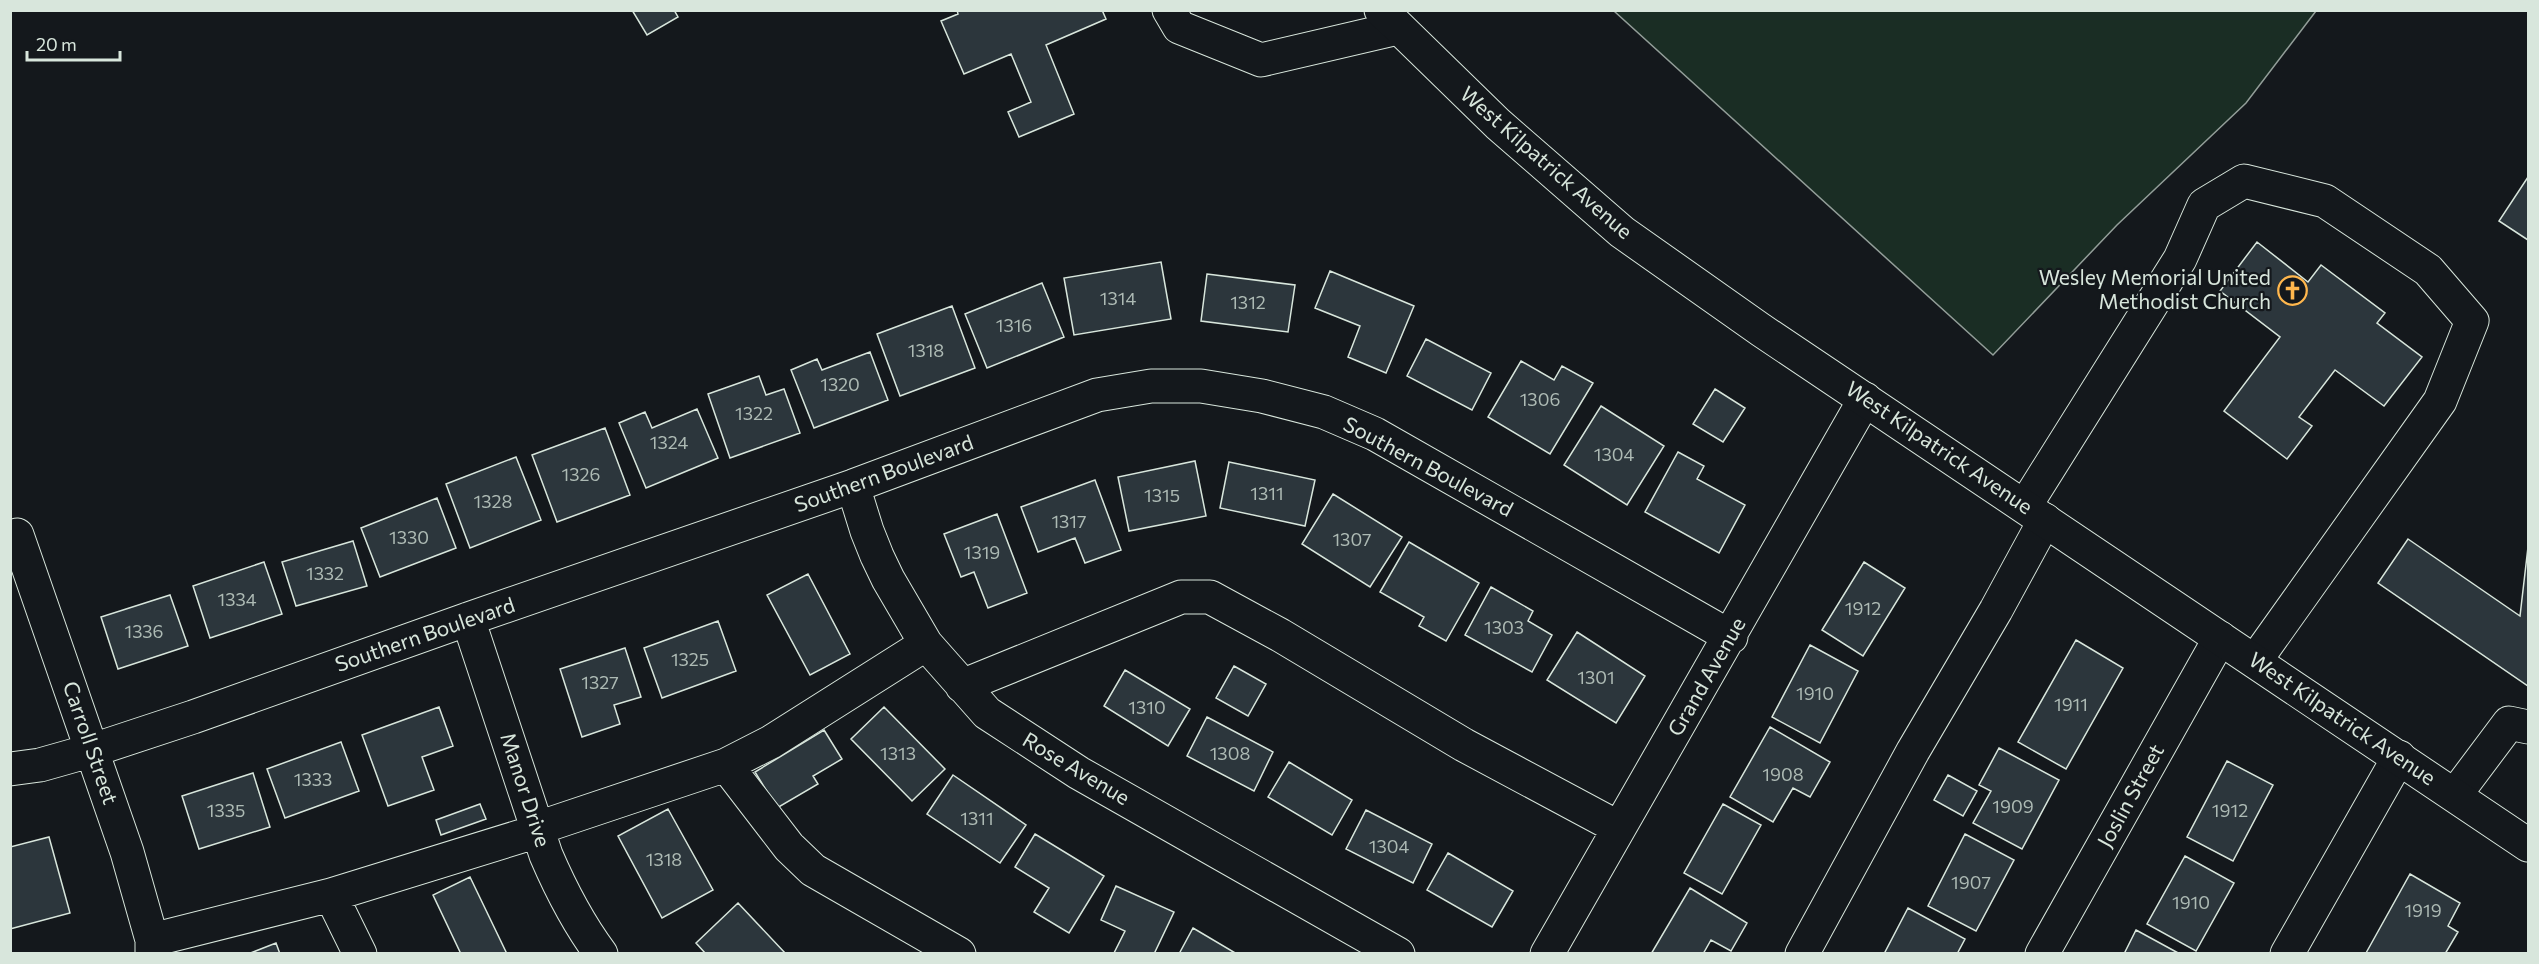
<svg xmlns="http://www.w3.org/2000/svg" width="2539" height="964" font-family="Commissioner,sans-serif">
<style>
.green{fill:#1a2d24;stroke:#939e99;stroke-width:1.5}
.building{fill:#2c363c;stroke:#d8e6dc;stroke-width:1.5}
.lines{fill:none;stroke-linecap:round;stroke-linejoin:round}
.minor-casing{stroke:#d8e6dc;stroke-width:35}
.major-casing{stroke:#d8e6dc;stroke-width:35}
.minor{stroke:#14181c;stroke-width:33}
.major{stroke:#14181c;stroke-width:33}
.labels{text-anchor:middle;stroke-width:4.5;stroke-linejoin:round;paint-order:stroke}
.number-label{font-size:18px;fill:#adbab4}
.street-label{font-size:21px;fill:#d8e6dc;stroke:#14181c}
.poi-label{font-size:21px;fill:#d8e6dc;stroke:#14181c;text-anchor:end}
</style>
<rect width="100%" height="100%" fill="#14181c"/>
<path class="green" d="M 1614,11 L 2316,11 L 2246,103 L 2117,225 L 1993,355 Z"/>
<path class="building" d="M 632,10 L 674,10 L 678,17 L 647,35 Z
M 957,10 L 1102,10 L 1106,19 L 1046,45 L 1074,114 L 1019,137 L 1008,112 L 1031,102 L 1011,54 L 964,74 L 941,21 L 958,14 Z
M 2528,177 L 2528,240 L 2499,221 Z
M 2257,242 L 2308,282 L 2321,265 L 2385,313 L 2377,323 L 2422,357 L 2384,406 L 2335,370 L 2299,417 L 2312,426 L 2287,459 L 2224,411 L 2280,337 L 2220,291 Z
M 1161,262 L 1171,319 L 1074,335 L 1064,278 Z
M 1330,271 L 1414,306 L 1386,373 L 1348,357 L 1360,326 L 1315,308 Z
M 1207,274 L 1295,285 L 1288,332 L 1201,321 Z
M 1042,283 L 1064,337 L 987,368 L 965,314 Z
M 952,306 L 975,368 L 900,396 L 877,334 Z
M 1426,339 L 1491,373 L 1472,410 L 1407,376 Z
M 870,352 L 888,400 L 814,428 L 791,370 L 817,359 L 822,370 Z
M 1521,361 L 1554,380 L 1562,366 L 1593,383 L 1550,454 L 1488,417 Z
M 759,376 L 766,395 L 784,389 L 800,433 L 730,458 L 708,394 Z
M 1715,389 L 1745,408 L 1723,442 L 1693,424 Z
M 1601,406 L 1664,446 L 1627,505 L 1564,465 Z
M 697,409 L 718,458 L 646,488 L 619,423 L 645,412 L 652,428 Z
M 605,428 L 630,495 L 557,522 L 532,455 Z
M 1678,452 L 1704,466 L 1697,479 L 1745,505 L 1719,553 L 1645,512 Z
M 516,457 L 541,520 L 470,548 L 446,484 Z
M 1195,461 L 1206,516 L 1129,531 L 1118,477 Z
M 1229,462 L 1315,480 L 1305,526 L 1220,508 Z
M 1095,480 L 1121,550 L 1085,563 L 1075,538 L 1038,552 L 1021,507 Z
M 1333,494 L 1402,537 L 1370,587 L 1302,544 Z
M 437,498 L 456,548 L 380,577 L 361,528 Z
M 997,514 L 1027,593 L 988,608 L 974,572 L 961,577 L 944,534 Z
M 2408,539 L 2520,616 L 2528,547 L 2528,686 L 2378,583 Z
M 353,541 L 367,586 L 296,606 L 282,562 Z
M 1409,542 L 1479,583 L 1446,641 L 1419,626 L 1424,617 L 1380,592 Z
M 264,562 L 282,614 L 210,638 L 193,586 Z
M 1864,562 L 1905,588 L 1863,656 L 1822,630 Z
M 808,574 L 850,654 L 810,675 L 767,595 Z
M 1491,587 L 1533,611 L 1528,621 L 1552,635 L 1532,672 L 1465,635 Z
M 170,595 L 188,646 L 118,669 L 101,617 Z
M 718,621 L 736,671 L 662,698 L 644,648 Z
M 1577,632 L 1645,676 L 1616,723 L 1547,680 Z
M 2076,640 L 2123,668 L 2066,769 L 2018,742 Z
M 1810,645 L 1858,671 L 1820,743 L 1772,717 Z
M 625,648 L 641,697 L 614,705 L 620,724 L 582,737 L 560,669 Z
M 1234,666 L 1266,684 L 1248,716 L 1216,698 Z
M 1125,670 L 1190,709 L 1168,746 L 1104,706 Z
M 439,707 L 453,746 L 422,757 L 434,790 L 388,806 L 362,735 Z
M 884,707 L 945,769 L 912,801 L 851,739 Z
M 1207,717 L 1273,752 L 1254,791 L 1187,756 Z
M 1770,727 L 1830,762 L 1810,797 L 1793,788 L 1773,822 L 1730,797 Z
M 824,730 L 842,759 L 813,776 L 818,784 L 777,808 L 755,772 Z
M 341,742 L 359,791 L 285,818 L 267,769 Z
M 1999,748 L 2059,780 L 2022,849 L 1973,823 L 1991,791 L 1979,785 Z
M 2227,761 L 2273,785 L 2233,861 L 2187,837 Z
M 1289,762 L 1352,800 L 1332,835 L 1268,797 Z
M 253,773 L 270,827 L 199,849 L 182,796 Z
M 953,775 L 1026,825 L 1000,863 L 927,814 Z
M 1948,775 L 1977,791 L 1963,816 L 1934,800 Z
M 480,804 L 486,819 L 441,835 L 436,820 Z
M 1723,804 L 1761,825 L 1722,894 L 1684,873 Z
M 668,809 L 713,890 L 662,918 L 618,836 Z
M 1366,810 L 1432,844 L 1413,883 L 1346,849 Z
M 1035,834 L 1104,876 L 1069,933 L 1034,912 L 1049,888 L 1015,867 Z
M 1965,834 L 2014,860 L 1976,931 L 1928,906 Z
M 49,837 L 70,913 L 10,929 L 10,847 Z
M 1448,853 L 1513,891 L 1492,927 L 1427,890 Z
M 2185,856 L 2234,883 L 2196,951 L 2147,924 Z
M 2410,874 L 2460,903 L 2448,926 L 2458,932 L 2445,954 L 2367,954 L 2366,953 Z
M 470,877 L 507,954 L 461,954 L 433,895 Z
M 1116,886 L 1174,912 L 1154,954 L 1114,953 L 1125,931 L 1101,920 Z
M 1690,888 L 1747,923 L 1731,951 L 1711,940 L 1703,954 L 1651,954 Z
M 738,903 L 786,954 L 706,954 L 696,943 Z
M 1908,908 L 1965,939 L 1957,954 L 1884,954 Z
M 1193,928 L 1237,954 L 1179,954 Z
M 2136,930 L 2180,954 L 2124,954 Z
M 276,943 L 280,954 L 248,954 Z"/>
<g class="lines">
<defs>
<path id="minor" d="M 1169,10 L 1179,27 L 1261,60 L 1398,28
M 853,486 L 867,531 L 877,556 L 888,579 L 912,620 L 926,644 L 987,713 L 1079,773 L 1398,954
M 2025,506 L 2180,259 L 2204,205 L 2244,181 L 2325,201 L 2428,270 L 2472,321 L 2440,401 L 2255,661
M 17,535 L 127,852 L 152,940 L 152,954
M 468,619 L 546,855 C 561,890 578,923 601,954
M 962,686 L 1181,597 L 1210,597 L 1280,635 L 1464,745 L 1619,828
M 726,765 L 789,847 L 813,870 L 959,954
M 10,769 L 40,765 L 93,750 L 193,717 L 471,618 L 853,486 L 1097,395 L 1151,386 L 1201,386 L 1262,396 L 1324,412 L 1375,434 L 1731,637
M 2455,795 L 2509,723 L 2528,727
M 538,828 L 726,765 L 771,742 L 926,644
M 331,895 L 360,954
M 152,940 L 331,895 L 538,831
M 1547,954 L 1865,399
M 1802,954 L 1913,751 L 1996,610 L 2045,520
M 2042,954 L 2220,638
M 2287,954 L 2399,757"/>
<path id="major" d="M 1381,10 L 1498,124 L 1622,232 L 1761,330 L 2528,845"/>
</defs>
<use href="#minor" class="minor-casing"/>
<use href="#major" class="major-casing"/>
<use href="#minor" class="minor"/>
<use href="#major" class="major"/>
</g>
<defs>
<symbol id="church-ring" viewBox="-11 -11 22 22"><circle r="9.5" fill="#14181c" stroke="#ffb74d" stroke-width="1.5"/><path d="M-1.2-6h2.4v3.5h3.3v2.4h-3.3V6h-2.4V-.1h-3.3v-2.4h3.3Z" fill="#ffb74d"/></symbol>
</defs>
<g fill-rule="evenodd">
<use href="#church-ring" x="2276" y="274" width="33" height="33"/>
</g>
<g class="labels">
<g class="number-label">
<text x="1118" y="305">1314</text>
<text x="1248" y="309">1312</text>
<text x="1014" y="332">1316</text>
<text x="926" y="357">1318</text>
<text x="840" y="391">1320</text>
<text x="1540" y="406">1306</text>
<text x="754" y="420">1322</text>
<text x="669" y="449">1324</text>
<text x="1614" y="461">1304</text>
<text x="581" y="481">1326</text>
<text x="1267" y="500">1311</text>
<text x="1162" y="502">1315</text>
<text x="493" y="508">1328</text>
<text x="1069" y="528">1317</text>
<text x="409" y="544">1330</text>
<text x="1352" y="546">1307</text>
<text x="982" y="559">1319</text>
<text x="325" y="580">1332</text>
<text x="237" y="606">1334</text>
<text x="1863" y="615">1912</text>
<text x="1504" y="634">1303</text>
<text x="144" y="638">1336</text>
<text x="690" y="666">1325</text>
<text x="1596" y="684">1301</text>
<text x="600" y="689">1327</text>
<text x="1815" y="700">1910</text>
<text x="2071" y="711">1911</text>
<text x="1147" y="714">1310</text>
<text x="898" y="760">1313</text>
<text x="1230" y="760">1308</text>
<text x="1783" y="781">1908</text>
<text x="313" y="786">1333</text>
<text x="2013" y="813">1909</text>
<text x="226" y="817">1335</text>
<text x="2230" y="817">1912</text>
<text x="977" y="825">1311</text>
<text x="1389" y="853">1304</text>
<text x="664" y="866">1318</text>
<text x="1971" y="889">1907</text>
<text x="2191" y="909">1910</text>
<text x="2423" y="917">1919</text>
</g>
<g class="street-label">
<text transform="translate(1546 163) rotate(41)" y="7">West Kilpatrick Avenue</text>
<text transform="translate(1939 448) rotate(34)" y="7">West Kilpatrick Avenue</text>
<text transform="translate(1428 467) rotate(28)" y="7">Southern Boulevard</text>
<text transform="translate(884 474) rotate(-20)" y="7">Southern Boulevard</text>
<text transform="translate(425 635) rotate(-19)" y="7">Southern Boulevard</text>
<text transform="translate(1707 677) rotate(-60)" y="7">Grand Avenue</text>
<text transform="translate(2342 719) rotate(34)" y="7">West Kilpatrick Avenue</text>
<text transform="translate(90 743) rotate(71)" y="7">Carroll Street</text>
<text transform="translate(1076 769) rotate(31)" y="7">Rose Avenue</text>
<text transform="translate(525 790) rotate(72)" y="7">Manor Drive</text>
<text transform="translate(2131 796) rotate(-61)" y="7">Joslin Street</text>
</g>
<g class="poi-label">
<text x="2271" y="285">Wesley Memorial United<tspan x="2271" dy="24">Methodist Church</tspan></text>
</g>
</g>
<rect width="2539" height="964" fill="none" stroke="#d8e6dc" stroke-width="24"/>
<path d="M27 51v9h93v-9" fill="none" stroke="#d8e6dc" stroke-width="3"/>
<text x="36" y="51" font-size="18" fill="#d8e6dc" stroke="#14181c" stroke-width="4.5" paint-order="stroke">20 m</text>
</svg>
